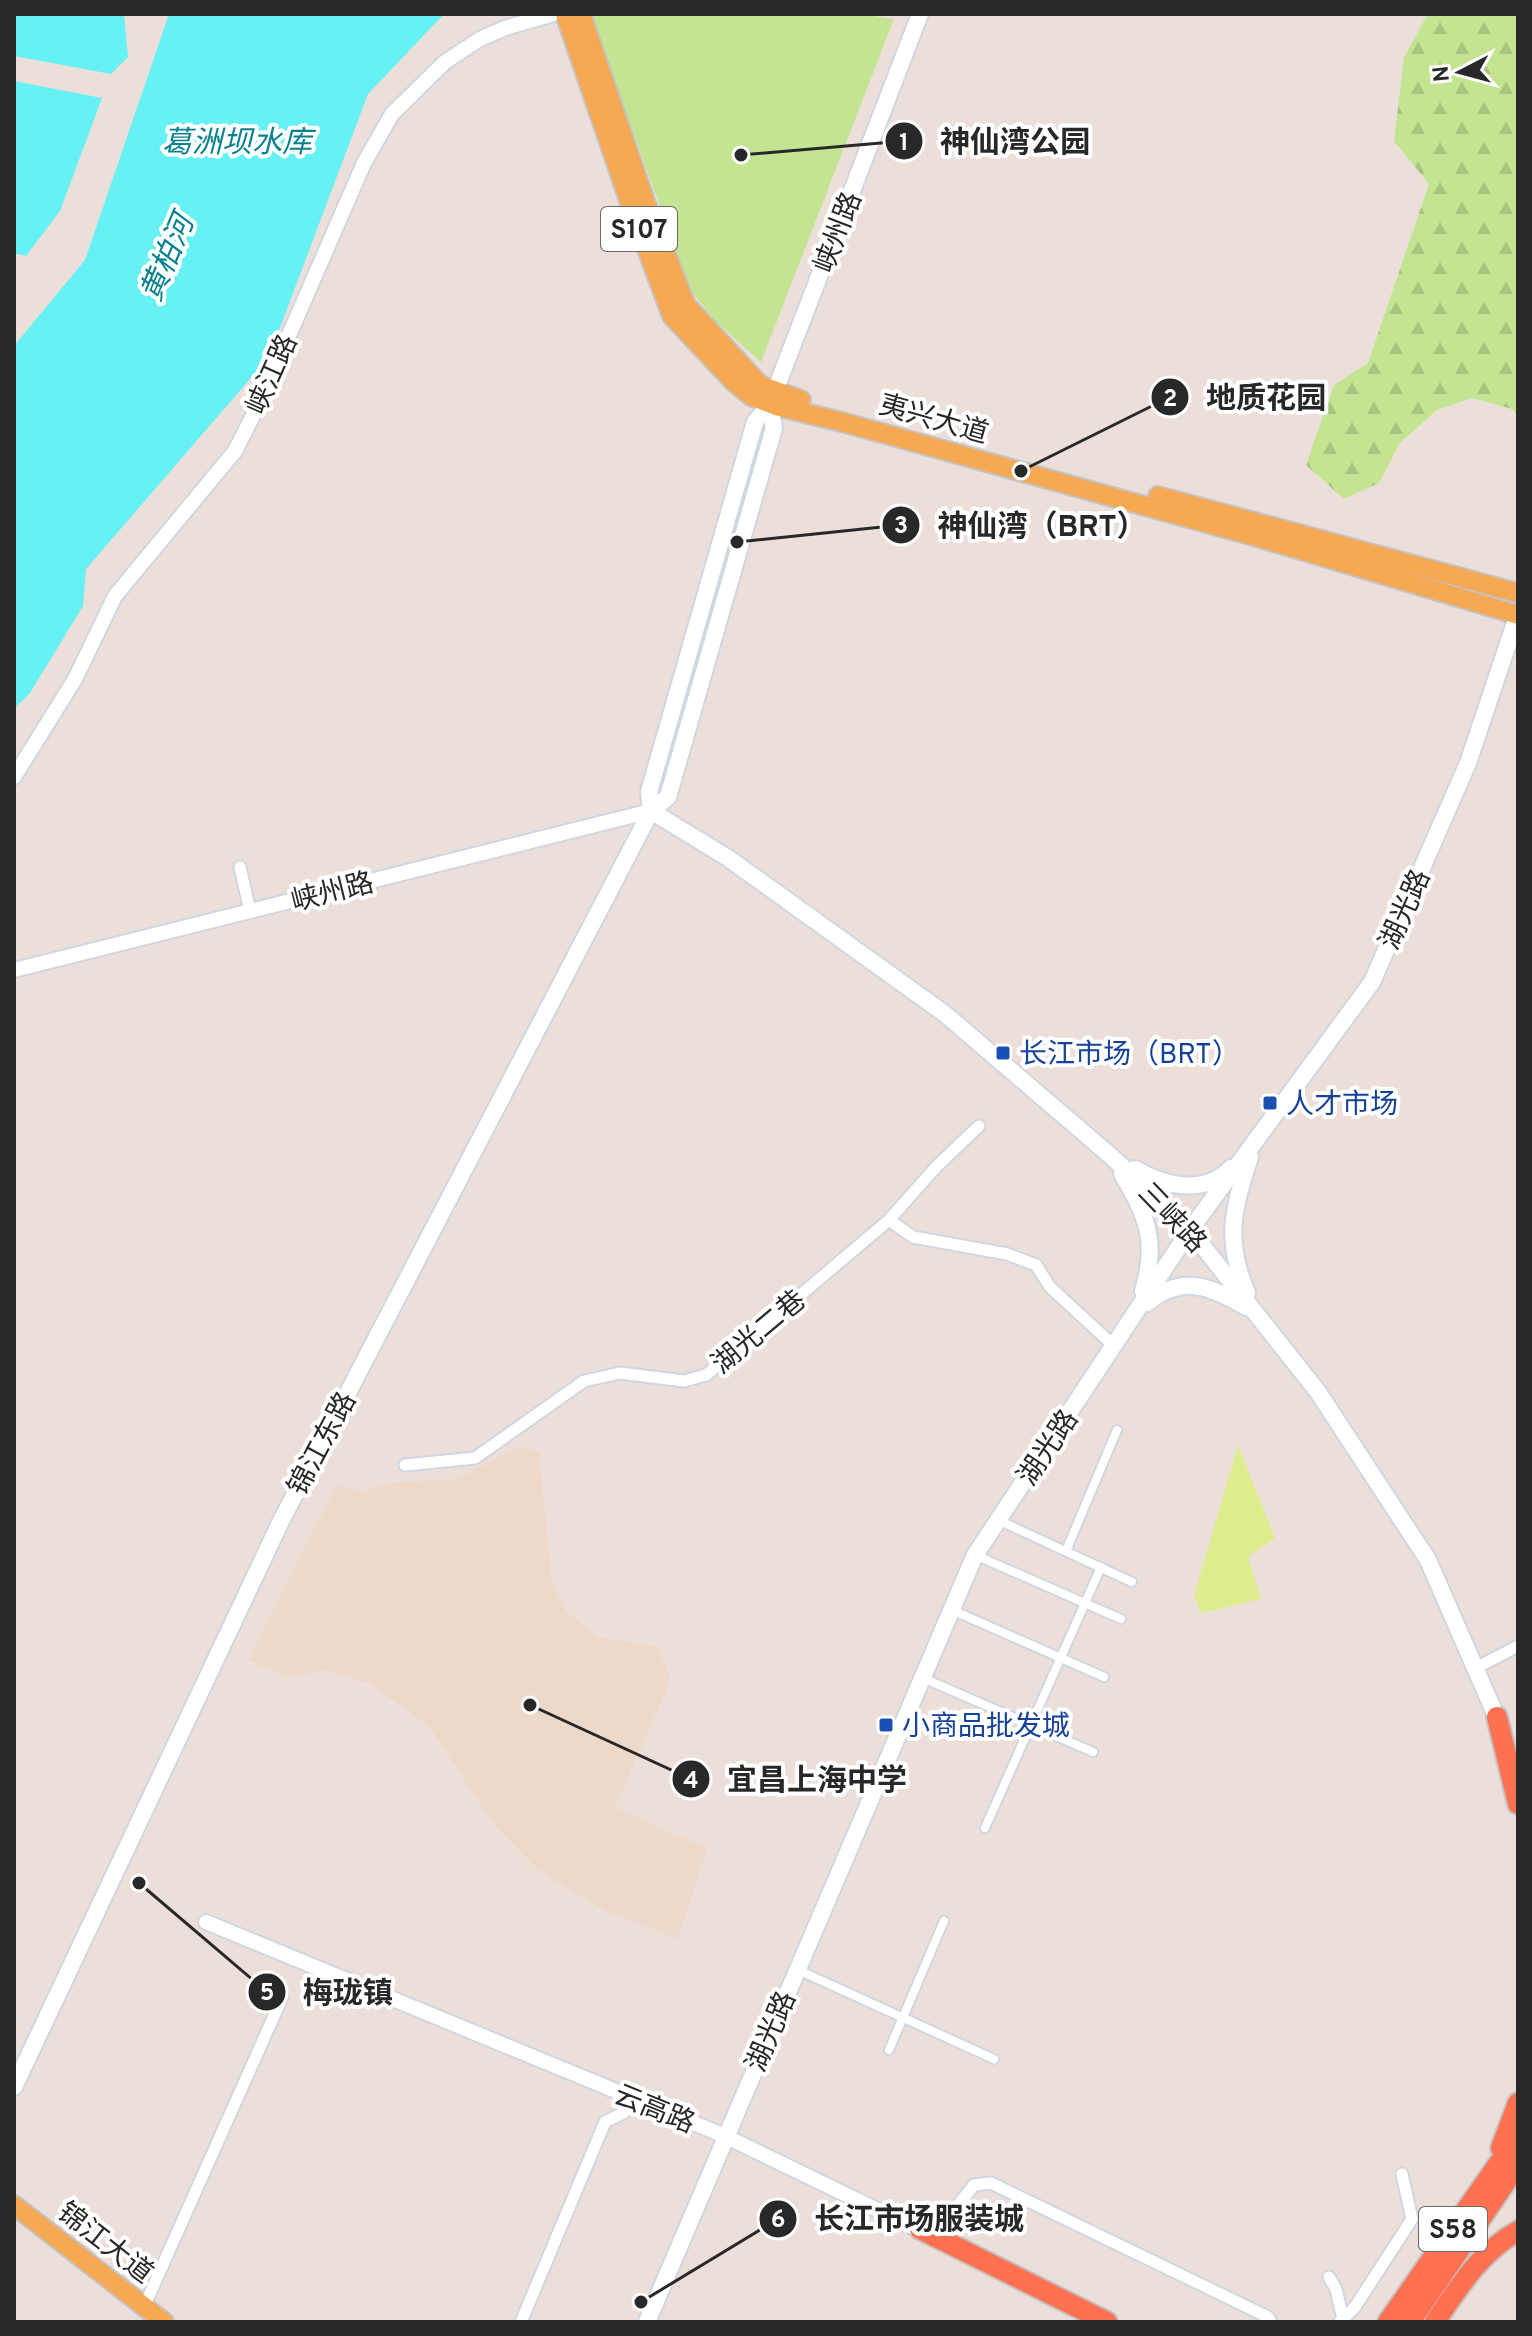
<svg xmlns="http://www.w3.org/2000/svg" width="1532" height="2336" font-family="Overpass,'Noto Sans SC',sans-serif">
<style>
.education{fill:#eed8c7}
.grass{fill:#c3e592}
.forest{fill:url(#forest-firs)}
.pitch{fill:#dced8d}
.water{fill:#66f1f4}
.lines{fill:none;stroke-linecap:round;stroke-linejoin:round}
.pedestrian-casing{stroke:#ced7e2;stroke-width:12}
.minor-casing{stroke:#ced7e2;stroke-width:15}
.tertiary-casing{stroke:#ced7e2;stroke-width:18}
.secondary-casing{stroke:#ced7e2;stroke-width:20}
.primary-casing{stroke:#c3c3c3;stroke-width:22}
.motorway-casing{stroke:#c3c3c3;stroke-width:24}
.pedestrian{stroke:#fff;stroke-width:8}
.minor{stroke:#fff;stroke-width:11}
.tertiary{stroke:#fff;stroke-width:14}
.secondary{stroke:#fff;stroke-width:16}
.primary{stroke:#f7a853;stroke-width:18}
.motorway{stroke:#ff7150;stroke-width:20}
.transit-dot{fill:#1a4fb4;stroke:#fff;stroke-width:3}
.labels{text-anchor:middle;stroke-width:8;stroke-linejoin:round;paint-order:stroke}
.shield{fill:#fff;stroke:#686868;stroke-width:2}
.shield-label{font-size:26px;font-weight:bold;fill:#282828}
.street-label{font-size:28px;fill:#282828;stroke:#fff}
.transit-label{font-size:28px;fill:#164399;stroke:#fff;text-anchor:start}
.water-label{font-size:30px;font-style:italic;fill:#08828f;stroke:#fff}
.leader{fill:none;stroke:#282828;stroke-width:3}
.callout-dot{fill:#282828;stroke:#fff;stroke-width:3}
.mark-label{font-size:24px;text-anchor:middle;font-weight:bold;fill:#fff}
.callout-label{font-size:30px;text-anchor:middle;font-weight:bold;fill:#282828;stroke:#fff;stroke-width:8;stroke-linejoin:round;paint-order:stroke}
</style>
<defs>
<pattern id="forest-firs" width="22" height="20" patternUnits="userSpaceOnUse" patternTransform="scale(2)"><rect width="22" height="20" fill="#c3e592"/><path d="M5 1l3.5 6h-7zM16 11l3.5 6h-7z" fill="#a8c47e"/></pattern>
</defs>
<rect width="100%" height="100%" fill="#ecdfd9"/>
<path class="education" d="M 521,1446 L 539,1453 L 552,1582 L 566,1611 L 597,1637 L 658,1647 L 671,1680 L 615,1807 L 707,1849 L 678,1939 L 606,1911 L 538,1870 L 494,1825 L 430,1727 L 369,1683 L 323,1670 L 288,1677 L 248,1660 L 337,1484 L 361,1492 L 390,1483 L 457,1479 Z"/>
<path class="grass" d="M 590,14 L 859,14 L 894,19 L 761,362 L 717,323 L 691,291 Z"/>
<path class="forest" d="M 1428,14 L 1518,14 L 1518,416 L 1512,409 L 1472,398 L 1437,410 L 1400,443 L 1379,483 L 1344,499 L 1306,465 L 1334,385 L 1368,363 L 1429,184 L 1394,141 L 1404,57 Z"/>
<path class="pitch" d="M 1238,1445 L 1275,1538 L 1248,1557 L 1261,1599 L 1201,1613 L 1194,1596 Z"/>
<path class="water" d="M 14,14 L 124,14 L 128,57 L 111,74 L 14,56 Z
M 169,14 L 444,14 L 368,94 L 269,357 L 86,569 L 83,606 L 30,693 L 14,709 L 14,346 L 85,260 Z
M 14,81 L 102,98 L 60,211 L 26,256 L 14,253 Z"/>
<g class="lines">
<defs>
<path id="pedestrian" d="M 998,1520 L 1132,1582
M 1066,1551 L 1117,1430
M 975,1555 L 1121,1619
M 952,1610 L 1104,1677
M 923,1678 L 1093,1752
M 985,1828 L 1101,1567
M 798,1970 L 994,2059
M 889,2050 L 944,1921"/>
<path id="minor" d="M 240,867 L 250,911
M 889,1220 L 913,1237 L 1007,1254 L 1036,1265 L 1050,1287 L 1114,1346
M 405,1465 L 475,1458 L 584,1381 L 620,1373 L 684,1381 L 706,1375 L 889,1220 L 936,1167 L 979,1126
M 1476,1668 L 1518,1646
M 921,2229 L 950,2215 L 974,2185 L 991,2183 L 1268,2317 L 1271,2322
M 1329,2277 L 1336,2289 L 1343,2319
M 144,2307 L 282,1998
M 521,2322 L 605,2122 L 625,2112 L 634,2099
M 1340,2322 L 1355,2307 L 1412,2219 L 1402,2174"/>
<path id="tertiary" d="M 14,777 L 75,679 L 115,596 L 235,451 L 259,404 L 364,163 L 392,114 L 445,62 L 480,39 L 505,28 L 553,14
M 14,970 L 651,811
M 206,1922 L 725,2136 L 925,2233"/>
<path id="secondary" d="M 651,811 L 728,858 L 945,1014 L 1112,1157 L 1190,1230 L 1318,1392 L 1428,1560 L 1500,1725
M 651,811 L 649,792 L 755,422 L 770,404 L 920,14
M 1135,1169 C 1164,1186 1204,1196 1231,1168
M 1122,1174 C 1147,1215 1158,1243 1143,1291
M 1247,1293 C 1224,1239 1233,1210 1250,1157
M 1147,1303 C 1182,1274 1210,1286 1246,1307
M 14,2087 L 280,1523 L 651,811 L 668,797 L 774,428 L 770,404
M 647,2322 L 975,1555 L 1190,1230 L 1372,982 L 1468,763 L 1518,614"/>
<path id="primary" d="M 565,14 L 632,209 L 672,316 L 733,381 L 751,396 L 776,406 L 842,422 L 1257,537 L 1518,615
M 581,14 L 646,204 L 686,305 L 760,385 L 801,400
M 1158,496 L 1518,593
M 14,2205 L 164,2322"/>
<path id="motorway" d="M 1497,1717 L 1518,1804
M 1501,2148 L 1518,2103
M 920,2229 L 1107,2322
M 1388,2322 L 1518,2136
M 1410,2322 L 1518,2164
M 1435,2322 C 1458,2288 1481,2251 1518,2231"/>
</defs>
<use href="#pedestrian" class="pedestrian-casing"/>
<use href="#minor" class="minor-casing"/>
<use href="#tertiary" class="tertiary-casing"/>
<use href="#secondary" class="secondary-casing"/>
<use href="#primary" class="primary-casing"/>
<use href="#motorway" class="motorway-casing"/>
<use href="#pedestrian" class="pedestrian"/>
<use href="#minor" class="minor"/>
<use href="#tertiary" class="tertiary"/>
<use href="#secondary" class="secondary"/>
<use href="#primary" class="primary"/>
<use href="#motorway" class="motorway"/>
</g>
<g class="transit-dot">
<rect x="995" y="1045" width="16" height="16" rx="4"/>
<rect x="1262" y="1095" width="16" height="16" rx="4"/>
<rect x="878" y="1717" width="16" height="16" rx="4"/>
</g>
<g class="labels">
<g class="shield">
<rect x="601" y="207" width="76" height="44" rx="6"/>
<rect x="1419" y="2207" width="68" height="44" rx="6"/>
</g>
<g class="shield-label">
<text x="639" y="238">S107</text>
<text x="1453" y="2238">S58</text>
</g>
<g class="street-label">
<text transform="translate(837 232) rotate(-69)" y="10">峡州路</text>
<text transform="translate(271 374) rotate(-66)" y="10">峡江路</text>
<text transform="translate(934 418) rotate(16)" y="10">夷兴大道</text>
<text transform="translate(332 891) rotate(-14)" y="10">峡州路</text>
<text transform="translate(1404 909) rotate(-66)" y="10">湖光路</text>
<text transform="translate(1173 1217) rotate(46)" y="10">三峡路</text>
<text transform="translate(758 1331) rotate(-40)" y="10">湖光二巷</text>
<text transform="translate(321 1443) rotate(-62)" y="10">锦江东路</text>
<text transform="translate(1047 1447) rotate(-56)" y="10">湖光路</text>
<text transform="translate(770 2031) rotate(-67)" y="10">湖光路</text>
<text transform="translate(655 2108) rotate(22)" y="10">云高路</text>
<text transform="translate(106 2242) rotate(38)" y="10">锦江大道</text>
</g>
<g class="transit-label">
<text x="1019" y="1063">长江市场（BRT）</text>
<text x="1286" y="1113">人才市场</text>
<text x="902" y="1735">小商品批发城</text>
</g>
<g class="water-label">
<text x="237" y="152">葛洲坝水库</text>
<text transform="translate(167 258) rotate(-67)" y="10">黄柏河</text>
</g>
</g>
<path class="leader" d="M741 155L904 141M1021 471L1170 397M737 542L901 525M530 1705L691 1779M139 1883L267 1992M641 2302L778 2219"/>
<g class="callout-dot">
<circle cx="741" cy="155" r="8"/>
<circle cx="1021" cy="471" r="8"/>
<circle cx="737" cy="542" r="8"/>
<circle cx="530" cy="1705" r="8"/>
<circle cx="139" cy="1883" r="8"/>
<circle cx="641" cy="2302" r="8"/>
<circle cx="904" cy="141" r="20"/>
<circle cx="1170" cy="397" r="20"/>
<circle cx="901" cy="525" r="20"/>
<circle cx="691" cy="1779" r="20"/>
<circle cx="267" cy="1992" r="20"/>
<circle cx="778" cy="2219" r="20"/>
</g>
<g class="mark-label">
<text x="904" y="150">1</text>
<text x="1170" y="406">2</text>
<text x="901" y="533">3</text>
<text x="691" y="1788">4</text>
<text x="267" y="2000">5</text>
<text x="778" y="2227">6</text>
</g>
<g class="callout-label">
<text x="1015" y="152">神仙湾公园</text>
<text x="1266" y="408">地质花园</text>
<text x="1042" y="536">神仙湾（BRT）</text>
<text x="817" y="1790">宜昌上海中学</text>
<text x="348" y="2003">梅珑镇</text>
<text x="919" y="2229">长江市场服装城</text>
</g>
<rect width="1532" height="2336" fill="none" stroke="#282828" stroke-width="32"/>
<g transform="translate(1460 72) rotate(264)" stroke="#ffffff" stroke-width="6" paint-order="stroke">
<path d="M0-6L14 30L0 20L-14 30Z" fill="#282828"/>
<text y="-12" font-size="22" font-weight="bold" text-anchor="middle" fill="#282828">N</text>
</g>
</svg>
